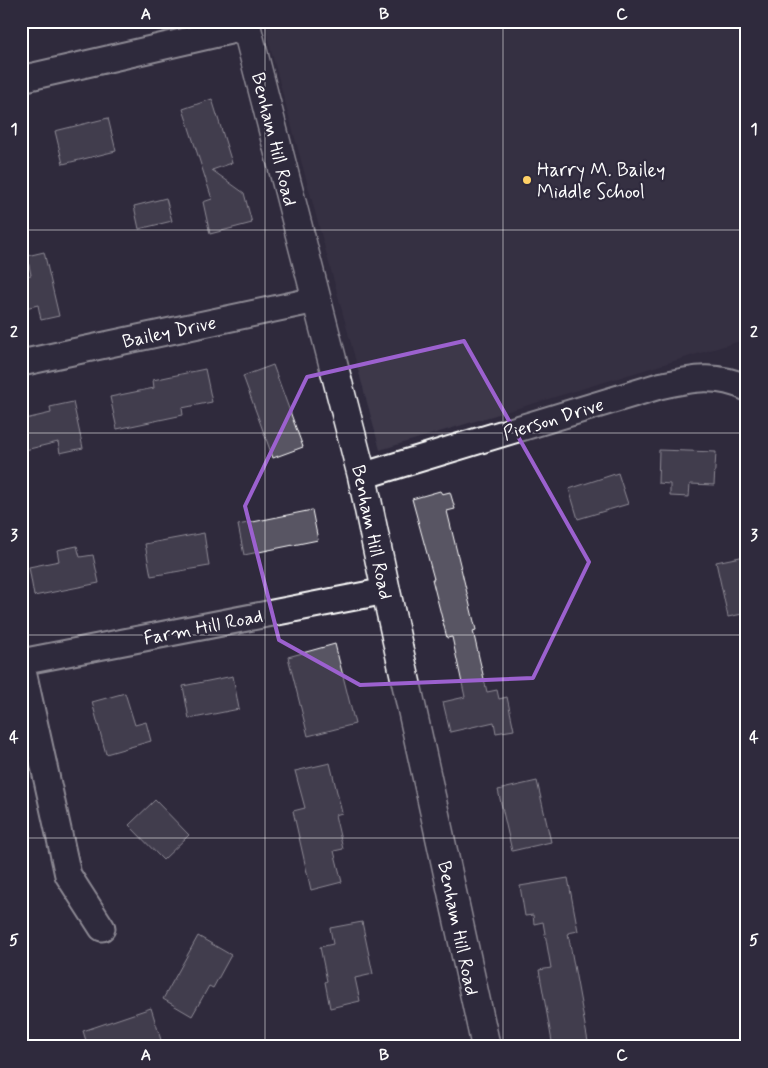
<svg xmlns="http://www.w3.org/2000/svg" width="768" height="1068" font-family="Mynerve,sans-serif">
<style>
.built{fill:#3c3749}
.building{fill:#595564;stroke:#fff}
.lines{fill:none;stroke-linecap:round;stroke-linejoin:round}
.minor-casing{stroke:#fff;stroke-width:29}
.tertiary-casing{stroke:#fff;stroke-width:31}
.minor{stroke:#2f2a3d;stroke-width:25}
.tertiary{stroke:#2f2a3d;stroke-width:28}
.marked{fill:none;stroke:#9c61cf;stroke-width:4;stroke-linejoin:round}
.grid{fill:none;stroke:#fff;stroke-width:1;stroke-opacity:0.55}
.poi-dot{fill:#ffd166;stroke:#2f2a3d;stroke-width:2}
.labels{text-anchor:middle;stroke-width:4.5;stroke-linejoin:round;paint-order:stroke}
.street-label{font-size:19px;fill:#fff;stroke:#2f2a3d}
.poi-label{font-size:19px;fill:#fff;stroke:#2f2a3d;text-anchor:start}
.neatline{fill:none;stroke:#fff;stroke-width:2}
.grid-label{font-size:16px;text-anchor:middle;font-weight:bold;fill:#fff}
</style>
<rect width="100%" height="100%" fill="#2f2a3d"/>
<filter id="ink" filterUnits="userSpaceOnUse"><feTurbulence type="fractalNoise" baseFrequency=".02" numOctaves="2"/><feDisplacementMap in="SourceGraphic" scale="10" xChannelSelector="R" yChannelSelector="G"/><feConvolveMatrix kernelMatrix="1 2 1 2 8 2 1 2 1" color-interpolation-filters="sRGB"/></filter>
<g filter="url(#ink)">
<path class="built" d="M 263,21 L 747,21 L 747,339 L 380,450 Z"/>
<path class="building" d="M 212,99 L 232,163 L 212,170 L 244,193 L 252,223 L 210,234 L 203,202 L 212,199 L 183,109 Z
M 108,118 L 116,151 L 63,164 L 55,131 Z
M 166,198 L 172,221 L 139,229 L 134,206 Z
M 44,252 L 59,316 L 41,320 L 38,305 L 21,309 L 21,277 L 31,275 L 27,256 Z
M 273,365 L 303,447 L 273,458 L 243,376 Z
M 205,369 L 212,402 L 182,408 L 183,415 L 117,429 L 110,397 L 154,388 L 153,380 Z
M 73,402 L 83,448 L 60,453 L 58,442 L 21,451 L 21,420 L 51,413 L 50,407 Z
M 659,450 L 716,452 L 714,485 L 690,484 L 689,497 L 670,496 L 670,484 L 658,483 Z
M 618,473 L 628,504 L 578,519 L 569,489 Z
M 440,491 L 442,494 L 450,492 L 455,509 L 447,511 L 476,630 L 473,631 L 487,692 L 497,690 L 499,699 L 507,697 L 514,730 L 496,733 L 494,722 L 450,732 L 443,702 L 465,697 L 452,637 L 447,638 L 432,579 L 434,579 L 412,499 Z
M 312,510 L 318,540 L 244,555 L 238,525 Z
M 204,533 L 209,566 L 151,576 L 145,544 Z
M 77,546 L 80,557 L 93,555 L 99,583 L 34,596 L 29,567 L 59,561 L 57,550 Z
M 745,556 L 747,566 L 747,613 L 728,617 L 716,562 Z
M 335,644 L 355,724 L 308,736 L 288,657 Z
M 233,676 L 239,709 L 189,719 L 183,686 Z
M 125,693 L 135,725 L 146,722 L 151,741 L 106,754 L 92,702 Z
M 330,763 L 342,813 L 335,815 L 343,849 L 334,851 L 342,882 L 311,890 L 293,811 L 305,808 L 295,771 Z
M 537,781 L 551,842 L 512,851 L 498,790 Z
M 155,800 L 189,835 L 163,860 L 129,825 Z
M 568,878 L 578,931 L 568,933 L 589,1047 L 553,1047 L 539,970 L 551,968 L 543,922 L 534,924 L 533,915 L 525,916 L 520,886 Z
M 362,922 L 373,974 L 355,978 L 360,1001 L 330,1008 L 325,982 L 327,981 L 320,947 L 333,944 L 330,928 Z
M 198,936 L 231,955 L 213,988 L 209,986 L 192,1016 L 163,999 Z
M 151,1008 L 161,1040 L 141,1047 L 88,1047 L 83,1031 Z"/>
<g class="lines">
<defs>
<path id="minor" d="M 21,79 L 247,27
M 21,363 L 316,300
M 362,476 L 659,386 C 691,379 716,373 747,388
M 21,662 L 386,591
M 21,662 L 68,875 L 102,928"/>
<path id="tertiary" d="M 245,21 L 362,476 L 386,591 L 486,1047"/>
</defs>
<use href="#minor" class="minor-casing"/>
<use href="#tertiary" class="tertiary-casing"/>
<use href="#minor" class="minor"/>
<use href="#tertiary" class="tertiary"/>
</g>
</g>
<path d="M0 0H768V1068H0ZM 464,341 L 589,562 L 533,678 L 360,685 L 279,640 L 245,506 L 307,377 Z" fill="#2f2a3d" fill-opacity=".55" fill-rule="evenodd"/>
<path class="marked" d="M 464,341 L 589,562 L 533,678 L 360,685 L 279,640 L 245,506 L 307,377 Z"/>
<path class="grid" d="M 265,21 L 265,1047M 503,21 L 503,1047M 21,230 L 747,230M 21,433 L 747,433M 21,635 L 747,635M 21,838 L 747,838"/>
<circle class="poi-dot" cx="527" cy="180" r="5"/>
<g class="labels">
<g class="street-label">
<text transform="translate(275 139) rotate(76)" y="7">Benham Hill Road</text>
<text transform="translate(169 331) rotate(-12)" y="7">Bailey Drive</text>
<text transform="translate(553 418) rotate(-17)" y="7">Pierson Drive</text>
<text transform="translate(373 532) rotate(78)" y="7">Benham Hill Road</text>
<text transform="translate(203 626) rotate(-11)" y="7">Farm Hill Road</text>
<text transform="translate(459 928) rotate(78)" y="7">Benham Hill Road</text>
</g>
<g class="poi-label">
<text x="537" y="176">Harry M. Bailey<tspan x="537" dy="22">Middle School</tspan></text>
</g>
</g>
<rect width="768" height="1068" fill="none" stroke="#2f2a3d" stroke-width="55"/>
<rect x="28" y="28" width="712" height="1012" class="neatline"/>
<g class="grid-label">
<text x="146" y="19">A</text>
<text x="384" y="19">B</text>
<text x="622" y="19">C</text>
<text x="14" y="134">1</text>
<text x="754" y="134">1</text>
<text x="14" y="337">2</text>
<text x="754" y="337">2</text>
<text x="14" y="540">3</text>
<text x="754" y="540">3</text>
<text x="14" y="742">4</text>
<text x="754" y="742">4</text>
<text x="14" y="945">5</text>
<text x="754" y="945">5</text>
<text x="146" y="1060">A</text>
<text x="384" y="1060">B</text>
<text x="622" y="1060">C</text>
</g>
</svg>
